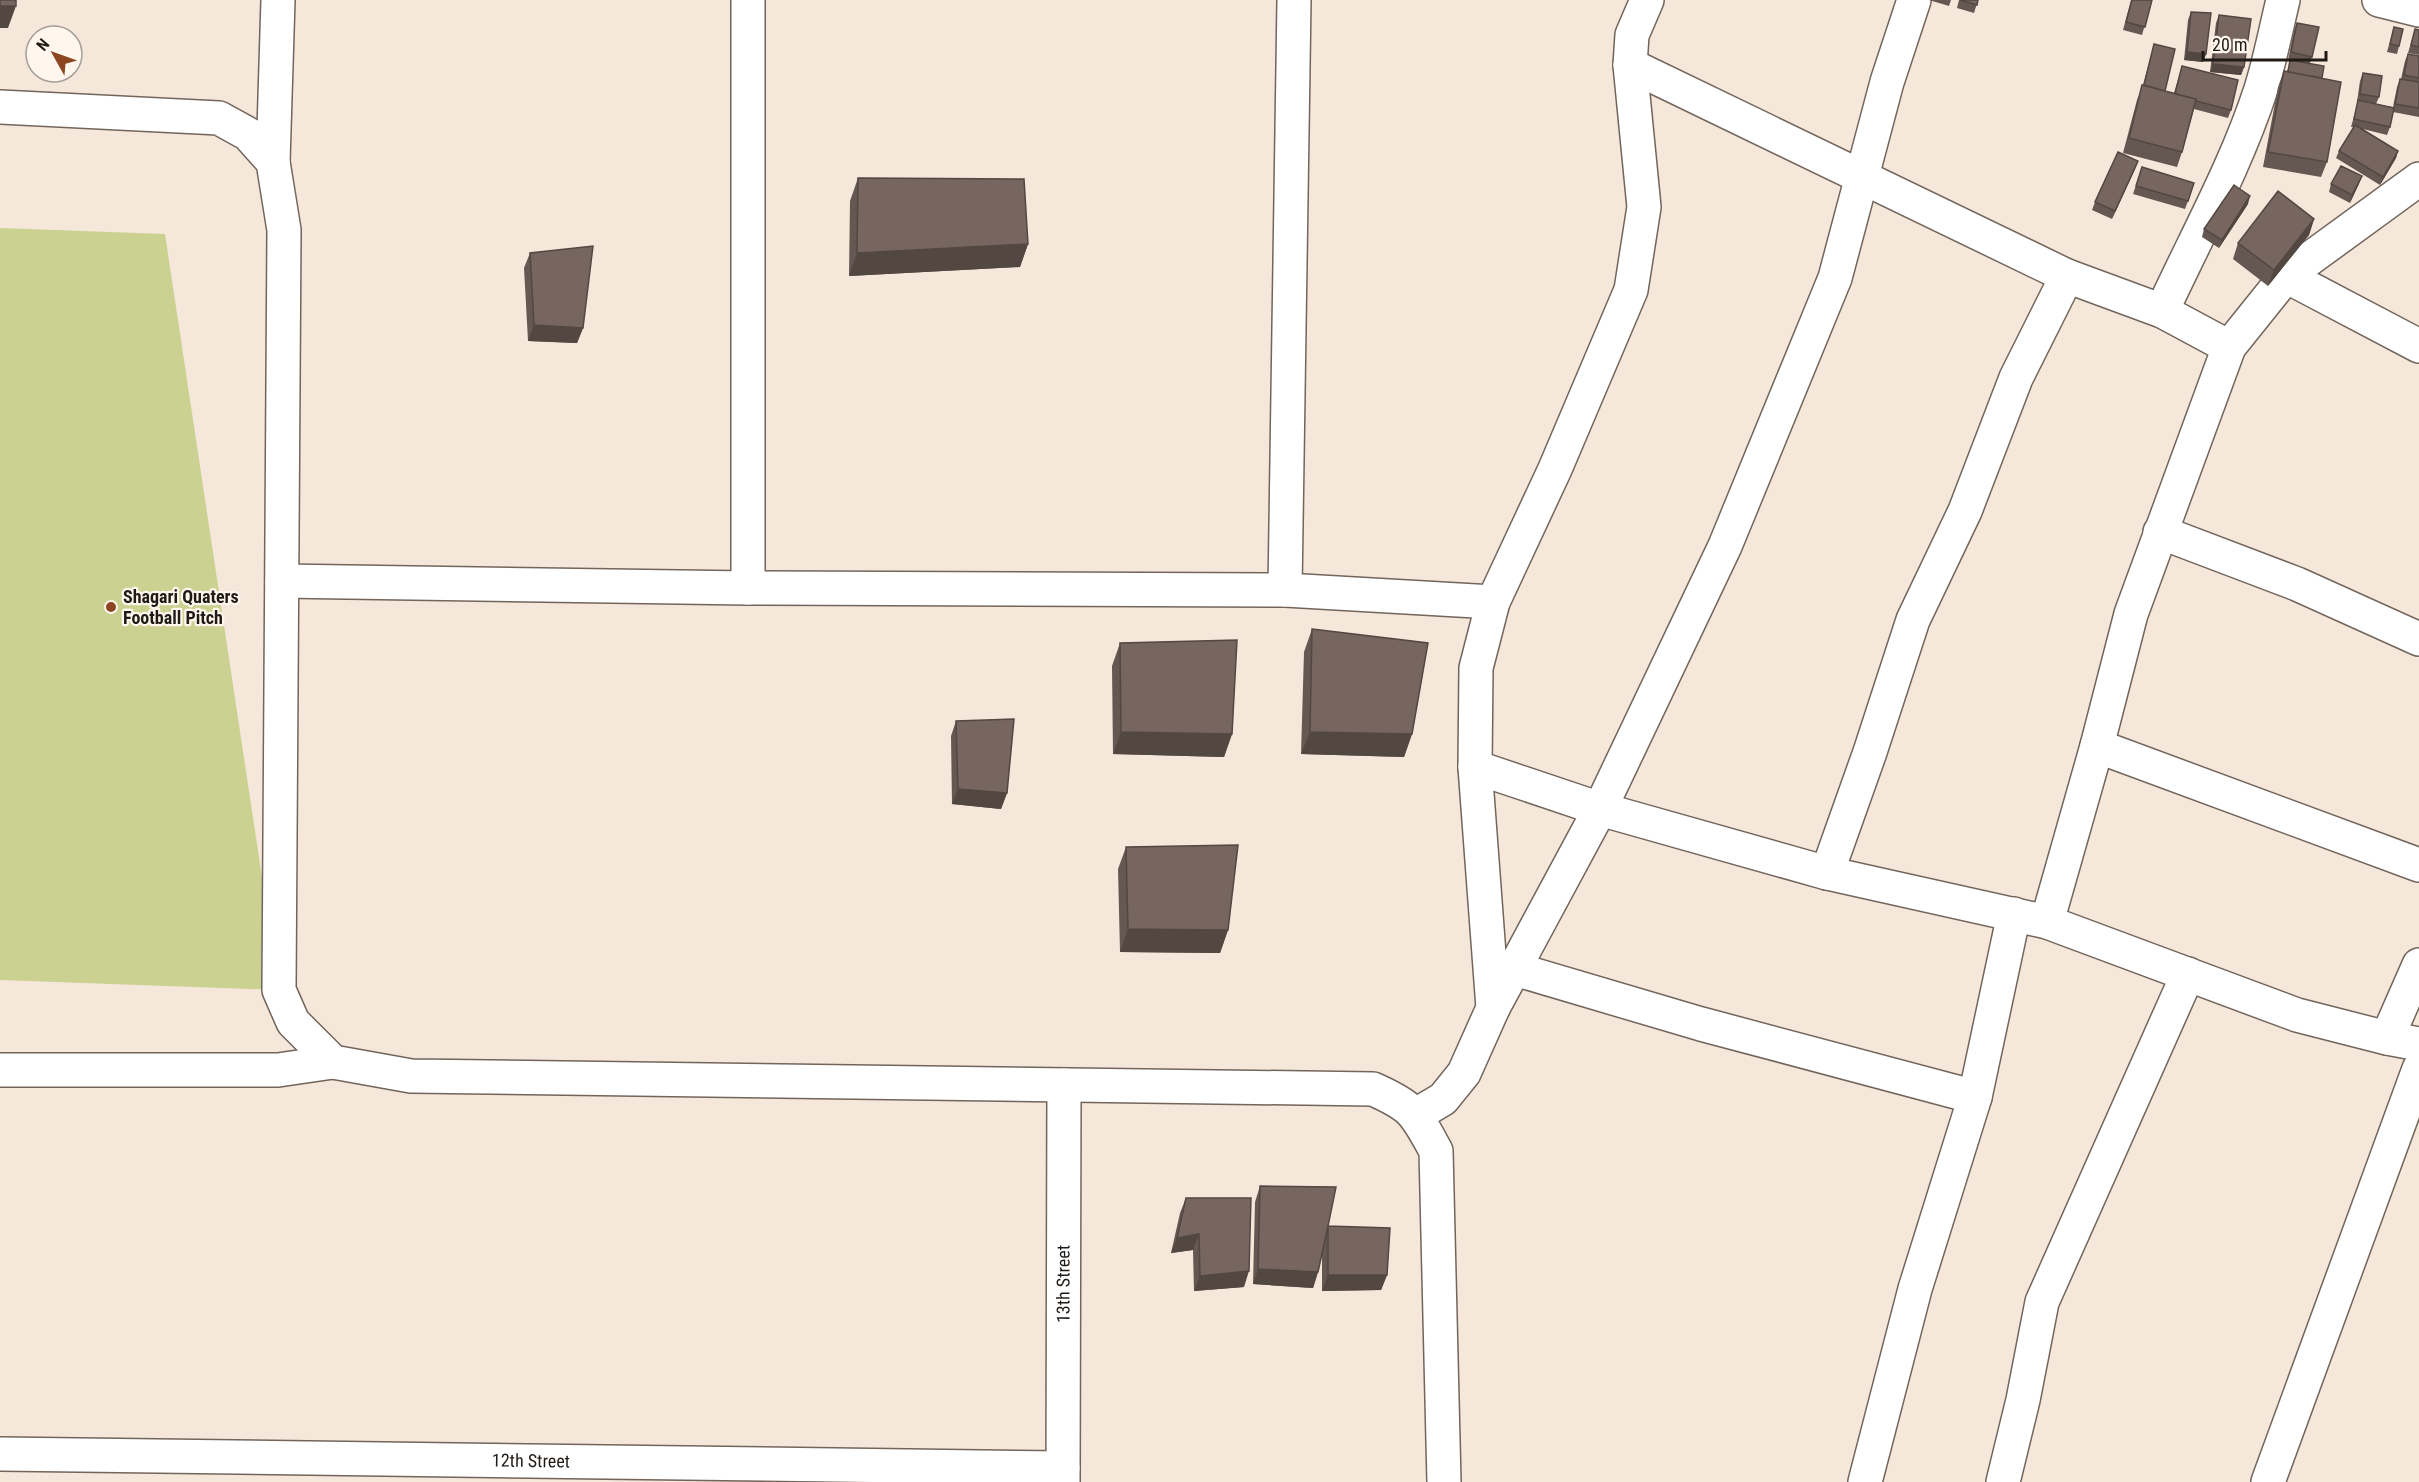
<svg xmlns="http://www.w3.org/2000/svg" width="2419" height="1482" font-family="'Roboto Condensed',sans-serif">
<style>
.green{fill:#cbd191}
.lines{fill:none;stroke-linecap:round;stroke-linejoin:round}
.street-casing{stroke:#72655b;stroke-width:36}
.secondary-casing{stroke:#72655b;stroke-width:36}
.street{stroke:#fff;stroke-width:33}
.secondary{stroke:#fff;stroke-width:33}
.wall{fill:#655852}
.shaded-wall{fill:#534742}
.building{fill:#76665f;stroke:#534742;stroke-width:1.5}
.poi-dot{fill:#8d4621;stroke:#fff6ee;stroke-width:2}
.labels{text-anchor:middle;stroke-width:4.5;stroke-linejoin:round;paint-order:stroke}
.poi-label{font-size:18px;font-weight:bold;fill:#201b17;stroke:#fff6ee;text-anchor:start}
.street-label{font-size:18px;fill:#201b17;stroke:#fff6ee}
</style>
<rect width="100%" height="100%" fill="#f6e7db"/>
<path class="green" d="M 0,228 L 165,234 L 279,990 L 0,980 Z"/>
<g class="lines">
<defs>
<g id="street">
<path d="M 2379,0 L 2419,10"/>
<path d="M 1630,65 L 2067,276 L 2162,311 L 2229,347"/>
<path d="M 273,162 L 278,0"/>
<path d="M 2286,276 L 2419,346"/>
<path d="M 2162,311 C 2196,237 2236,166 2261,89 C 2270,60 2276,29 2283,0"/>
<path d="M 2160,532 L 2297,584 L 2419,639"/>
<path d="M 282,581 L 748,588 L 1285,590 L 1493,602"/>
<path d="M 748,588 L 748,0"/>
<path d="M 1285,590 L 1294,0"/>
<path d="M 2097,746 L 2419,865"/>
<path d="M 1475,767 L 1600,809 L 1827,873 L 2047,922 L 2297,1015 L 2387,1038 L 2419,1044"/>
<path d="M 1827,873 L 1870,752 L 1913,620 L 1965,511 L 2016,378 L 2067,276"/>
<path d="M 2047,922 L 2097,746 L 2131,614 L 2229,347 L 2286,276 L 2419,179"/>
<path d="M 1515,969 L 1701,1024 L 1975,1097"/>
<path d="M 1493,1008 L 1475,767 L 1476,668 L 1493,602 L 1555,469 L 1631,290 L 1644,207 L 1630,65 L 1632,35 L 1647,0"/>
<path d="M 2387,1038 L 2419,965"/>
<path d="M 0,1070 L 278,1070 L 333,1062"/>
<path d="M 1416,1115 L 1443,1099 L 1464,1073 L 1493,1008 L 1600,809 L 1725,546 L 1835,278 L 1887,82 L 1914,0"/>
<path id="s1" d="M 0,1454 L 1063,1468"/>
<path id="s2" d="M 1063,1482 L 1064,1085"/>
<path d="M 1865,1482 L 1915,1289 L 1975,1097 L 2014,914"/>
<path d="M 2003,1482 L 2023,1400 L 2042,1302 L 2188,974"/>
<path d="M 2268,1482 L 2419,1069"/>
</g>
<path id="secondary" d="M 0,107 L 219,118 L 248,134 L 273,162 L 284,230 L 279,990 L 293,1022 L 333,1062 L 411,1076 L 1373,1089 C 1414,1107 1415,1113 1436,1151 L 1444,1482"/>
</defs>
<use href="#street" class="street-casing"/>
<use href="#secondary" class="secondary-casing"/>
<use href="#street" class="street"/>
<use href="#secondary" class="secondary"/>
</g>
<path class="wall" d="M 1929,0 L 1951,0 L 1949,6 Z
M 1959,0 L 1978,0 L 1974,13 L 1957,8 Z
M 2131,0 L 2152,0 L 2142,35 L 2123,30 Z
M 2191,12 L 2206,54 L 2203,62 L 2184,60 L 2188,20 Z
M 2219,15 L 2244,67 L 2241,75 L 2210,72 L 2216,23 Z
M 2297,23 L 2312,57 L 2310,63 L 2322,78 L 2327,162 L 2321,177 L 2263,167 L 2278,87 L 2284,71 L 2287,72 L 2290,61 L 2288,60 L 2294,31 Z
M 2394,27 L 2399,46 L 2397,54 L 2387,52 Z
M 2415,29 L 2419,30 L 2419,55 L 2408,53 Z
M 2154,44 L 2165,91 L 2174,93 L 2182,66 L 2231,110 L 2228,118 L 2194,109 L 2182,152 L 2177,167 L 2123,153 L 2137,100 L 2143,85 Z
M 2408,54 L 2419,56 L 2419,117 L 2393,112 L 2390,127 L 2387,135 L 2363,129 L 2398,151 L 2396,158 L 2380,185 L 2336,158 L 2339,151 L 2354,127 L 2351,127 L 2358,102 L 2357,102 L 2360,81 L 2363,73 L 2379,97 L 2376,104 L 2393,107 L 2397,87 L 2400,79 L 2401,79 L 2405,61 Z
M 2142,167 L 2188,201 L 2185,209 L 2133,194 Z
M 2135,169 L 2112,219 L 2092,210 L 2095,202 Z
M 2362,176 L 2350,203 L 2329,192 L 2331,184 Z
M 858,178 L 1028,244 L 1020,267 L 849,276 L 850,201 Z
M 2248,204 L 2219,248 L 2202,237 L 2204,229 Z
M 2314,219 L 2309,235 L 2268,286 L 2233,259 L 2238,243 Z
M 530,253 L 583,328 L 577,343 L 528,341 L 524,268 Z
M 1312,629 L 1412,734 L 1404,757 L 1301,754 L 1304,652 Z
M 1120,643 L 1232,734 L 1224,757 L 1113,754 L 1112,666 Z
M 956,721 L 1007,793 L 1001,809 L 952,804 L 951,736 Z
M 1126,847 L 1228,930 L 1220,953 L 1120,952 L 1118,869 Z
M 1260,1186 L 1328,1226 L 1387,1275 L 1381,1290 L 1322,1291 L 1322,1253 L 1318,1272 L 1313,1288 L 1253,1284 L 1255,1202 Z
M 1186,1198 L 1244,1287 L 1194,1291 L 1193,1250 L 1171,1253 L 1180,1213 Z"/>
<path class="shaded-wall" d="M 0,6 L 16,6 L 8,28 L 0,28 Z
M 2187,52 L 2206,54 L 2203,62 L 2184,60 Z
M 2213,64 L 2244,67 L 2241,75 L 2210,72 Z
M 2398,151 L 2396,158 L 2380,185 L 2383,177 Z
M 2138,161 L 2135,169 L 2112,219 L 2115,211 Z
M 2362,176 L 2359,184 L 2350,203 L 2352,195 Z
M 2250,196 L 2248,204 L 2219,248 L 2222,240 Z
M 2314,219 L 2309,235 L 2268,286 L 2274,270 Z
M 1028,244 L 1020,267 L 849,276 L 857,253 Z
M 534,325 L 583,328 L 577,343 L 528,341 Z
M 1121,732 L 1232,734 L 1224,757 L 1113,754 Z
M 1310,732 L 1412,734 L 1404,757 L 1301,754 Z
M 958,789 L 1007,793 L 1001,809 L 952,804 Z
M 1128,929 L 1228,930 L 1220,953 L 1120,952 Z
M 1199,1234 L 1193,1250 L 1171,1253 L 1177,1238 Z
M 1258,1269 L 1318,1272 L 1313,1288 L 1253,1284 Z
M 1249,1271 L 1244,1287 L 1194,1291 L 1200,1276 Z
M 1328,1275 L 1387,1275 L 1381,1290 L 1322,1291 Z"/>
<path class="building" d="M 0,0 L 16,0 L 16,6 L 0,6 Z
M 1960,0 L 1978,0 L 1977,5 Z
M 2132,0 L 2152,0 L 2145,27 L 2126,22 Z
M 2191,12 L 2211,13 L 2206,54 L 2187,52 Z
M 2219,15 L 2251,19 L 2244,67 L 2213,64 Z
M 2297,23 L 2319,27 L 2312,57 L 2291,52 Z
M 2394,27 L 2403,29 L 2399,46 L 2390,44 Z
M 2415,29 L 2419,30 L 2419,47 L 2411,45 Z
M 2154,44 L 2175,49 L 2165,91 L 2144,85 Z
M 2408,54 L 2419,56 L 2419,78 L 2404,75 Z
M 2290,60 L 2324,66 L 2322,78 L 2288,72 Z
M 2182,66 L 2238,80 L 2231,110 L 2196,101 L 2196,99 L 2175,94 Z
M 2284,71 L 2341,82 L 2327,162 L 2268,152 Z
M 2363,73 L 2382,76 L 2379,97 L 2360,94 Z
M 2400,79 L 2419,82 L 2419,108 L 2395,104 Z
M 2142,85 L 2196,99 L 2182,152 L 2129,138 Z
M 2358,100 L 2394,108 L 2390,127 L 2354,119 Z
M 2355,125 L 2398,151 L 2383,177 L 2339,151 Z
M 2118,152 L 2138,161 L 2115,211 L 2095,202 Z
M 2341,166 L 2362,176 L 2352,195 L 2331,184 Z
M 2142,167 L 2194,183 L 2188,201 L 2136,186 Z
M 858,178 L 1024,179 L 1028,244 L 857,253 Z
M 2234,185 L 2250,196 L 2222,240 L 2204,229 Z
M 2278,191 L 2314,219 L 2274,270 L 2238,243 Z
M 593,246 L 583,328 L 534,325 L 530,253 Z
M 1312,629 L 1428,643 L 1412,734 L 1310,732 Z
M 1237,640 L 1232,734 L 1121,732 L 1120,643 Z
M 1014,719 L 1007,793 L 958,789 L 956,721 Z
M 1238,845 L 1228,930 L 1128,929 L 1126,847 Z
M 1260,1186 L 1336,1187 L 1328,1226 L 1390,1228 L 1387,1275 L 1328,1275 L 1328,1226 L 1318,1272 L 1258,1269 Z
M 1186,1198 L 1251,1198 L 1249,1271 L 1200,1276 L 1199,1234 L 1177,1238 Z"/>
<circle class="poi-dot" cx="111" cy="607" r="6"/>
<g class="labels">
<g class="poi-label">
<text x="123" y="603">Shagari Quaters<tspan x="123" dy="21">Football Pitch</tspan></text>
</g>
<g class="street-label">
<text dy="6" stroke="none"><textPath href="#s2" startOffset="198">13th Street</textPath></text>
<text dy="6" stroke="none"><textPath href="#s1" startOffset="531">12th Street</textPath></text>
</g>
</g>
<g transform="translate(54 54) rotate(310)"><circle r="28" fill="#fff6ee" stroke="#a69e98" stroke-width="1.5"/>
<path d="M0-4.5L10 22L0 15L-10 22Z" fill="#8d4621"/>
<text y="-9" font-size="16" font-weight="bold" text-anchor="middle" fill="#201b17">N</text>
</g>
<path d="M2203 51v9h123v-9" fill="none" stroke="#201b17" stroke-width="3"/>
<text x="2212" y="51" font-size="18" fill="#201b17" stroke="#fff6ee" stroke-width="4.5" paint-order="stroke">20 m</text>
</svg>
